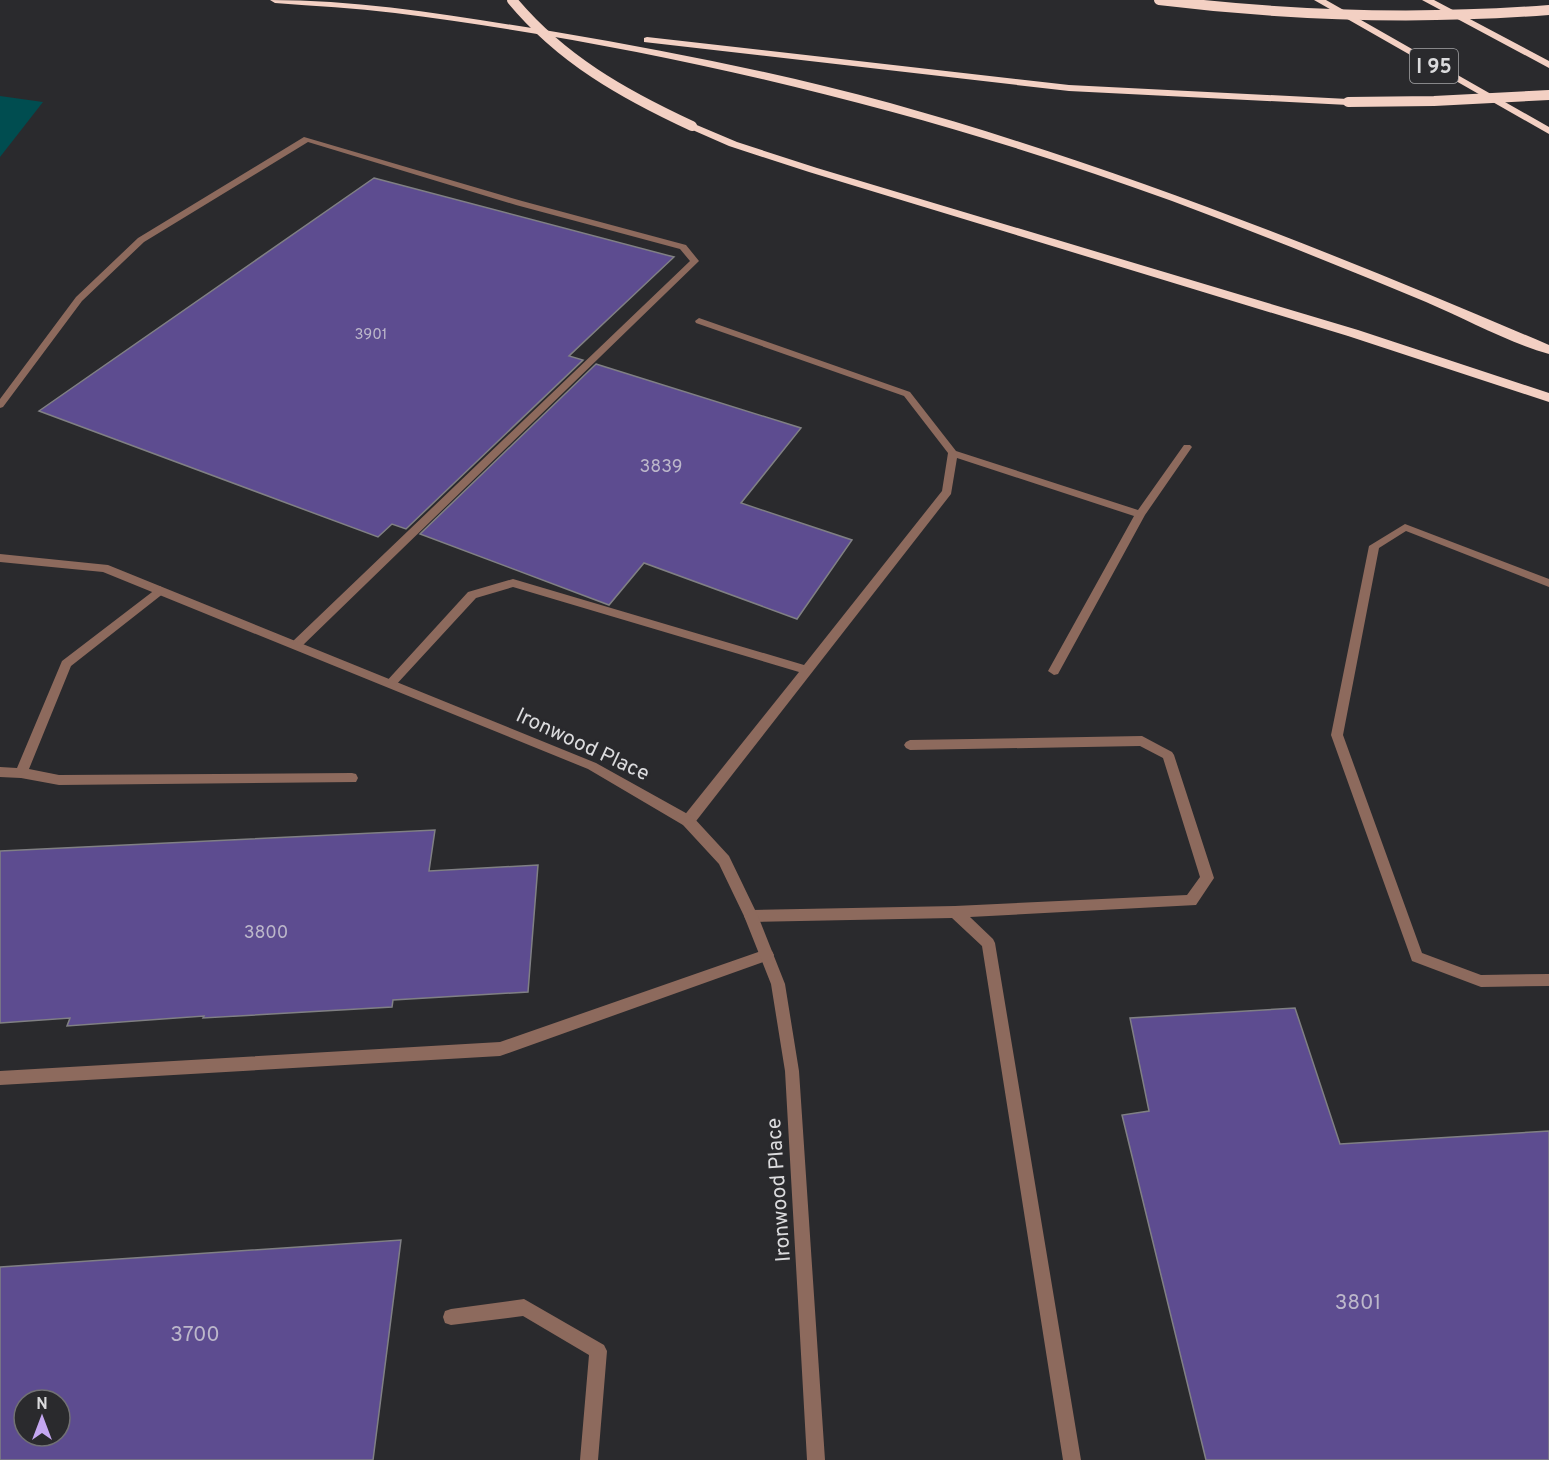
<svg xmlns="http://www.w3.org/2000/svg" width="1549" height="1460" font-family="Overpass,sans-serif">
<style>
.water{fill:#004d50}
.building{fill:#5d4c90;stroke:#808084;stroke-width:1.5;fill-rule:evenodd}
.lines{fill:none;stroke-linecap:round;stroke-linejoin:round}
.service{fill:#8d6a5d;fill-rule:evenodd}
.minor{fill:#8d6a5d;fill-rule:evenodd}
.motorway{fill:#f3d0c3;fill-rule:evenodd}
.motorway-bridge{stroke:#f3d0c3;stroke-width:10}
.labels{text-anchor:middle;stroke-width:5;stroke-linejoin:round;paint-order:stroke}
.far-number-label{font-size:15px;fill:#bcb7ca}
.number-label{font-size:18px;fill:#bcb7ca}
.shield{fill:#2a2a2d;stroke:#a6a6a8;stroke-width:1.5}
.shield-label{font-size:20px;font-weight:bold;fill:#dbdbdd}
.street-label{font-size:21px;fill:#dbdbdd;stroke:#2a2a2d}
.near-number-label{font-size:21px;fill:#bcb7ca}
</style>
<rect width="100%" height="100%" fill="#2a2a2d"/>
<path class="water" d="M 0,96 L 43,102 L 0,157 Z"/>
<path class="building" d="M 374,178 L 674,257 L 569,356 L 583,360 L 406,529 L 392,524 L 378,537 L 39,411 Z
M 596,364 L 801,428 L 741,503 L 852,540 L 797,619 L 644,563 L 609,605 L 420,534 Z
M 435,830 L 429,871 L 538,865 L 528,992 L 393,1000 L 392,1007 L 203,1018 L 204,1016 L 67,1026 L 70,1018 L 0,1023 L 0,851 Z
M 1295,1008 L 1340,1144 L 1549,1131 L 1549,1460 L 1206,1460 L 1122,1115 L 1149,1111 L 1130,1018 Z
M 401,1240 L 373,1460 L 0,1460 L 0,1267 ZM 24,1400 L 60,1400 L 60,1436 L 24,1436 Z"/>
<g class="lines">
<path class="service" d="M 304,137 L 522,201 L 686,245 L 699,261 L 300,648 L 296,649 L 290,645 L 292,642 L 690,261 L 680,249 L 516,205 L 308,142 L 144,242 L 82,301 L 3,407 L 0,408 L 0,399 L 76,297 L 138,238 Z
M 699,318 L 910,392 L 956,451 L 1138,510 L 1184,445 L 1190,445 L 1192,447 L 1145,515 L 1058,674 L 1054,675 L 1048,671 L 1134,516 L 957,458 L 951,494 L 693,825 L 688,826 L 683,825 L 682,821 L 683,817 L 799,672 L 513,587 L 476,598 L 394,687 L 390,688 L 384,684 L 468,592 L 513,579 L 804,665 L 942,491 L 948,453 L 904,396 L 696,323 L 695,321 Z
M 1405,524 L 1549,579 L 1549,587 L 1406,531 L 1379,548 L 1343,735 L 1422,953 L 1481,975 L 1549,974 L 1549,986 L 1481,987 L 1412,961 L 1331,735 L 1369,546 Z
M 160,586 L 165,590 L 164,593 L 71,666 L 29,769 L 59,775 L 352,773 L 356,774 L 358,778 L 356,782 L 59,785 L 21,778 L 0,777 L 0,767 L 17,768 L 62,661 Z
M 1142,736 L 1172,752 L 1174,755 L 1214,878 L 1196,905 L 970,917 L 993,939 L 995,943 L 1081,1460 L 1063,1460 L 982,946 L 952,918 L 751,922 L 746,920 L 744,916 L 746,912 L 751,910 L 955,906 L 1187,895 L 1200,877 L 1163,758 L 1140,746 L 910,750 L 906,748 L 904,745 L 906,742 L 910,740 Z
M 767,949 L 772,951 L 774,955 L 772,959 L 500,1056 L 0,1085 L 0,1071 L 500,1042 Z
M 524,1299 L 604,1345 L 607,1351 L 598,1460 L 580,1460 L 589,1355 L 523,1316 L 451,1325 L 445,1323 L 443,1317 L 445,1311 L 451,1309 Z"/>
<path class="minor" d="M 0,554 L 108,565 L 596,763 L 693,817 L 729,856 L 758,916 L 785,984 L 799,1071 L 825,1460 L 807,1460 L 785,1071 L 771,984 L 744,916 L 719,864 L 683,825 L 588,769 L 103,572 L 0,562 Z"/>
<path class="motorway" d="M 270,0 C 367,0 461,17 556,32 C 668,51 780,73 890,103 C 1116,166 1334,253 1549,345 L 1549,354 C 1507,342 1466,319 1426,302 C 1342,267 1257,233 1172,201 C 920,109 660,47 395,13 C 355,8 315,6 275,3 Z
M 1314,0 L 1326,0 L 1549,127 L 1549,134 Z
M 1422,0 L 1434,0 L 1549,61 L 1549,68 Z
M 647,37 L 1069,85 L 1348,99 L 1353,102 L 1348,105 L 1069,91 L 644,42 L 644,38 Z
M 692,123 L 737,142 L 817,168 L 1358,330 L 1549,393 L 1549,402 L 1348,336 L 809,172 L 729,146 L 688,128 L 688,124 Z"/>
<path class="motorway-bridge" d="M 512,0 C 561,59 623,94 692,126
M 1159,0 C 1289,16 1418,20 1549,10
M 1348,102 L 1434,101 L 1549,95"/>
</g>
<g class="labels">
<g class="far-number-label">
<text x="371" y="339">3901</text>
</g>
<g class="number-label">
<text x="661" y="472">3839</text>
<text x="266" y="938">3800</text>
</g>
<rect class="shield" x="1410" y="49" width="48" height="34" rx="4.5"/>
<g class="shield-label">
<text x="1434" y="73">I 95</text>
</g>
<g class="street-label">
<text transform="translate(583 744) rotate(25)" y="7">Ironwood Place</text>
<text transform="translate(778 1190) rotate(-94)" y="7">Ironwood Place</text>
</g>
<g class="near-number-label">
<text x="1358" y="1309">3801</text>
<text x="195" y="1341">3700</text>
</g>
</g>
<g transform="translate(42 1418)"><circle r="28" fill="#2a2a2d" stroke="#717173" stroke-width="1.5"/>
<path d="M0-4.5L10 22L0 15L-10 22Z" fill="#c4a7f1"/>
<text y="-9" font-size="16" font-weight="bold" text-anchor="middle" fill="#dbdbdd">N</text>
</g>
</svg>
